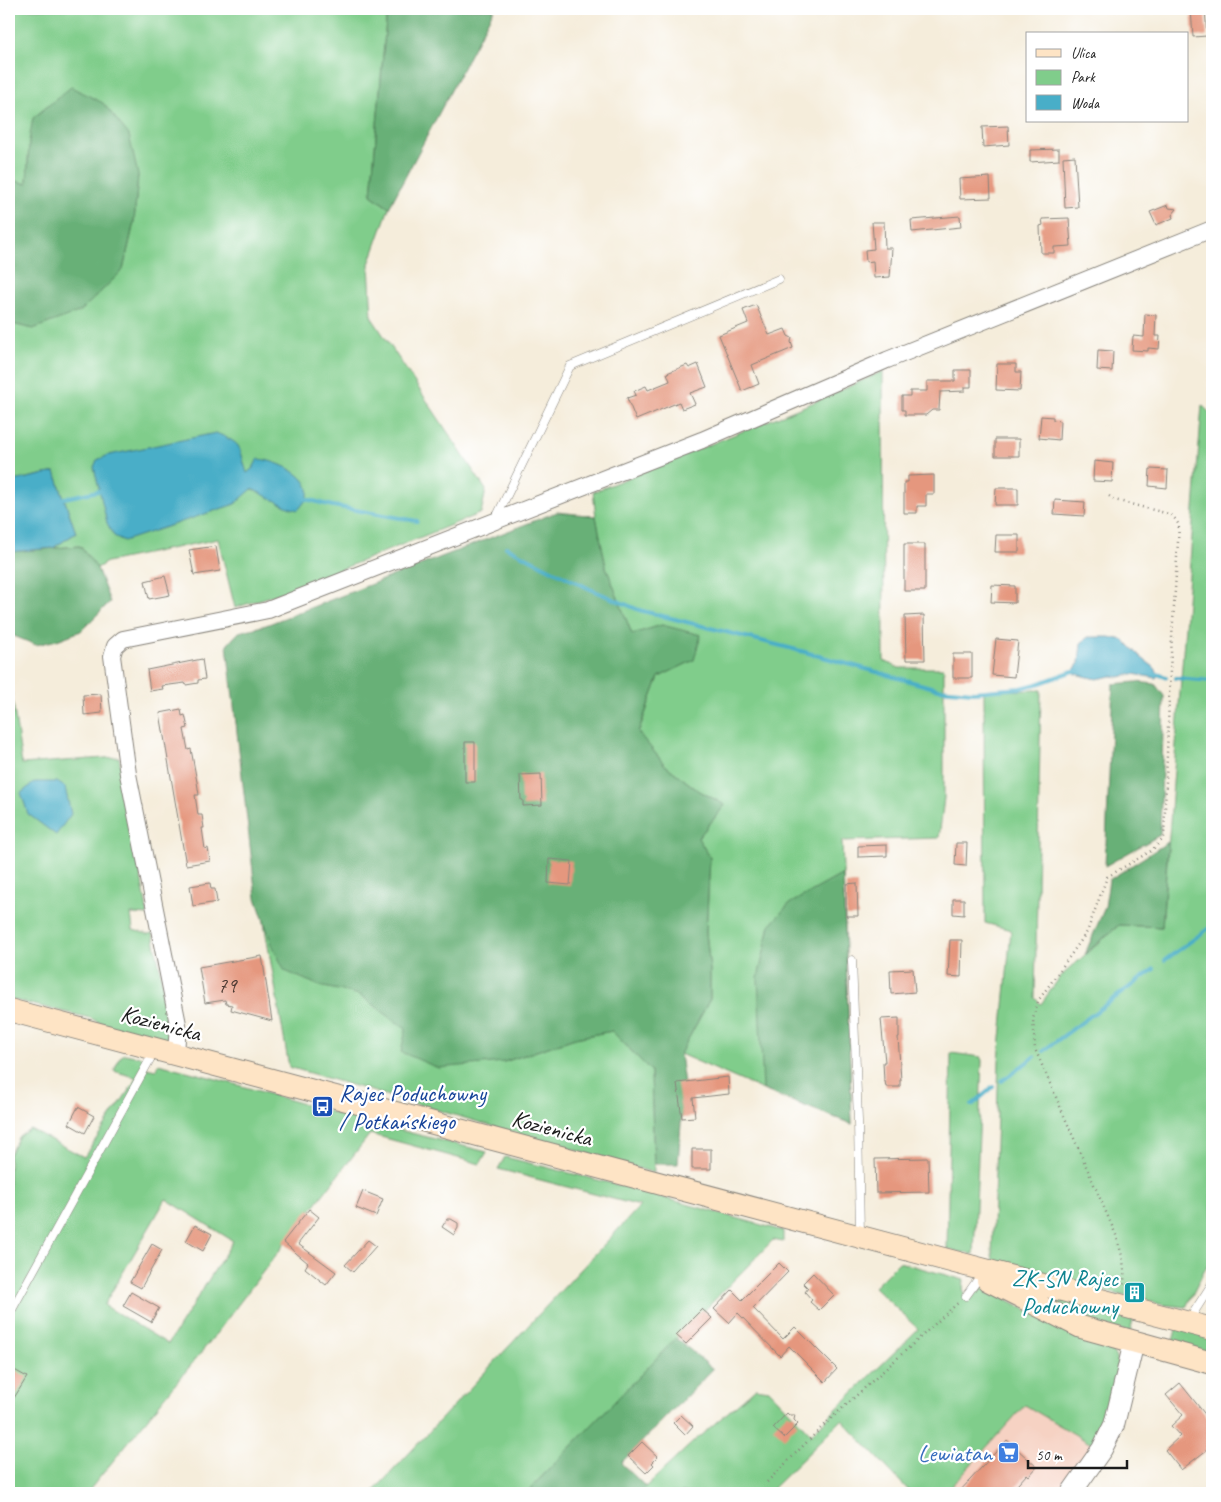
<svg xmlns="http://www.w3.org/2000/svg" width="1221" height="1502" font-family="Caveat,sans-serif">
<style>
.built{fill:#f6d2c3}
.green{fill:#80cd8b;stroke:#4e7454;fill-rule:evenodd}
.forest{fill:#68b077;stroke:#42664a}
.water{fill:#48aec8;stroke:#326572}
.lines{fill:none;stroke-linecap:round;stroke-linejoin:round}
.stream{stroke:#48aec8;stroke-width:4}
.building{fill:#e5977e}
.service-casing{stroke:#88847c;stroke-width:9}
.minor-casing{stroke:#88847c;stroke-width:18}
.tertiary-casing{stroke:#88847c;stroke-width:22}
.secondary-casing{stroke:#88847c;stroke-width:24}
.path{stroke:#88847c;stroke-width:2.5;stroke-dasharray:1 4;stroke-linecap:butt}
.service{stroke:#fff;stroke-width:8}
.minor{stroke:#fff;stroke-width:16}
.tertiary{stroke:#fff;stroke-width:20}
.secondary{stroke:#fee4c5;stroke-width:22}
.labels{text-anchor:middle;stroke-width:4.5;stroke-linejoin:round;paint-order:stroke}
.number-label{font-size:21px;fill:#4e3b34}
.street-label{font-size:24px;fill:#1c1c1c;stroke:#fff}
.transit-label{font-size:24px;fill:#164399;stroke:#fff;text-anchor:start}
.culture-label{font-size:24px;fill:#0d838f;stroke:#fff;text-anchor:end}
.shop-label{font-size:24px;fill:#366cbe;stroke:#fff;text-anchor:end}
</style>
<rect width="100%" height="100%" fill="#fff"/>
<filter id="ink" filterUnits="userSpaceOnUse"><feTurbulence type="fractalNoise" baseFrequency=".02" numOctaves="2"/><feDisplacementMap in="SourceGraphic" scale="10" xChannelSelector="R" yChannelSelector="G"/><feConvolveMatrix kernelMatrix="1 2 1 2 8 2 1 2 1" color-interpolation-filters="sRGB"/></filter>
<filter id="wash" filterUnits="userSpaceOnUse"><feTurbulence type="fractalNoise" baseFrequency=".0096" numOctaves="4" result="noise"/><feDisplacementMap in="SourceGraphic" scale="20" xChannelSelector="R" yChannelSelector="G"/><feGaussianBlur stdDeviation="1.12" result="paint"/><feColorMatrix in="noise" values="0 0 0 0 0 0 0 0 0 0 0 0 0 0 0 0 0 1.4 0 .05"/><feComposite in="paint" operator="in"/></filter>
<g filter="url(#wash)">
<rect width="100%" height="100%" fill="#f5eddb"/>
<path class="built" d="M 1025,1405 L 1093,1445 L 1056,1493 L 945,1493 Z"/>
<path class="green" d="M 9,9 L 387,9 L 371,195 L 389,208 L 369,264 L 372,318 L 486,490 L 481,513 L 292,589 L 235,608 L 218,539 L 107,562 L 97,568 L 80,546 L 53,548 L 76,533 L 55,472 L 9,482 L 9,323 L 33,329 L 123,270 L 134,222 L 138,175 L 29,141 L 27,184 L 9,179 Z
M 883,371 L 884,661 L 899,668 L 944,668 L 944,798 L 939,838 L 842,841 L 852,1124 L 763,1090 L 680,1054 L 710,999 L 710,970 L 706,932 L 710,858 L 698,838 L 725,805 L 696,789 L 665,765 L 638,733 L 659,677 L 694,660 L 662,625 L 632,635 L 606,567 L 596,517 L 593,492 L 824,398 Z
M 1202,405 L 1212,415 L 1212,1256 L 1186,1307 L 1164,1305 L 995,1266 L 992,1255 L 999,1060 L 1011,930 L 985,923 L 984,691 L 1041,690 L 1035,998 L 1041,1004 L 1060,977 L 1119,925 L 1162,927 Z
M 9,675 L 22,764 L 119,757 L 148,915 L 131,914 L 133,930 L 148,934 L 153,933 L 171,1029 L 171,1036 L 165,1044 L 115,1030 L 90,1018 L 9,999 Z
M 263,917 L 273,947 L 320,986 L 360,994 L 407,1029 L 504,1062 L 575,1038 L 612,1031 L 651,1071 L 654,1173 L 289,1067 Z
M 951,1053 L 981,1057 L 982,1061 L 974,1255 L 947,1249 Z
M 125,1054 L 145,1058 L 146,1068 L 156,1070 L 158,1064 C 222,1079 284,1099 346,1116 C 393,1129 440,1140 487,1152 L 480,1164 L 370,1134 L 259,1277 L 216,1334 L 87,1493 L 9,1493 L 9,1155 L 19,1136 L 30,1129 L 84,1157 L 137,1078 L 114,1071 L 120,1057 ZM 166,1199 L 233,1241 L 168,1344 L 104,1305 Z
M 505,1157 L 618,1185 L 783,1231 L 783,1242 L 773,1240 L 526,1493 L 372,1493 L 640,1206 L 498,1169 Z
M 899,1262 L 964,1280 C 963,1288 962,1294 969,1300 L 984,1287 C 1018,1305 1052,1324 1087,1340 C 1096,1344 1109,1345 1114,1354 C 1126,1373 1105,1427 1093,1445 L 1025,1405 L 945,1493 L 911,1493 L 842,1420 L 773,1488 L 777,1493 L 639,1493 L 692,1443 L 756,1388 L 769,1390 L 811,1434 L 918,1329 L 874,1287 Z
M 1042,1294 L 1085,1302 L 1090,1309 L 1121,1317 L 1125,1315 L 1137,1315 L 1133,1320 L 1130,1332 L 1079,1320 Z
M 1177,1326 L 1212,1336 L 1212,1356 L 1172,1345 Z"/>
<path class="forest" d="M 387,9 L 494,9 L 389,208 L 371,195 Z
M 71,87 L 103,103 L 129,135 L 138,175 L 134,222 L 123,270 L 81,311 L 33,329 L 9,323 L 9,179 L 27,184 L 29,141 L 33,118 Z
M 557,512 L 596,516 L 606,567 L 632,634 L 662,625 L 701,635 L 694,660 L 659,677 L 638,732 L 665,765 L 696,789 L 725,805 L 698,838 L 710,858 L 706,932 L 710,970 L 710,999 L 680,1054 L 684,1084 L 678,1164 L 654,1164 L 651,1071 L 612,1031 L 575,1038 L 504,1062 L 438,1068 L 401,1052 L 406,1029 L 360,995 L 320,986 L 285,971 L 273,947 L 256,898 L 227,645 L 239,632 L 266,625 Z
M 80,546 L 97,568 L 110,602 L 81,631 L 57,640 L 36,645 L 9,634 L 9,552 Z
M 1136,682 L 1155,684 L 1164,696 L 1160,835 L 1105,866 L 1113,684 Z
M 1168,842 L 1162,927 L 1119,925 L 1085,954 L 1105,907 L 1109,880 Z
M 843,874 L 852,1124 L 763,1090 L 758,978 L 770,925 L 789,904 Z
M 676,1338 L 713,1369 L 621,1463 L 646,1487 L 639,1493 L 526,1493 Z"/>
<path class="water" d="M 216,433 C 245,445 238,446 247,473 L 253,468 L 258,459 C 273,460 305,472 308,489 C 310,497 303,504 298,510 L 288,507 L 252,489 L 235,504 L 124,541 L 114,536 L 107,523 L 94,467 L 97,460 L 109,455 Z
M 55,472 L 76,533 L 53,548 L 9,552 L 9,482 Z
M 1088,637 L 1109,637 L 1124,640 L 1142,658 L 1154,667 L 1159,674 L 1156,678 L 1133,674 L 1119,677 L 1112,676 L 1097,679 L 1075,674 L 1073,671 L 1079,663 L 1081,643 Z
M 35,782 L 57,782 L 65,787 L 71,814 L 56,835 L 28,814 L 21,793 Z"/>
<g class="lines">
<path class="stream" d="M 302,498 L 333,506 L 417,521
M 60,499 L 103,490
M 506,547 L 590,589 L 639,610 L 801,651 L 938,689 L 973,692 L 1021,688 L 1040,683 L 1073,671 L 1078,671
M 1154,673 L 1166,677
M 1176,678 L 1212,681
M 1165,960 L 1212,926
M 1043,1051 L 1154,969
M 1002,1081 L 1034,1057
M 972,1105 L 993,1087"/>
</g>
<g id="blocks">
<path class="building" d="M 1191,9 L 1205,9 L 1207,36 L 1193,37 Z
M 1008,126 L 1009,145 L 983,147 L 982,127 Z
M 1059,149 L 1059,160 L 1030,162 L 1030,150 Z
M 1075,156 L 1078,207 L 1065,208 L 1063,157 Z
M 990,177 L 991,198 L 960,199 L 959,179 Z
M 1168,205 L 1169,208 L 1177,209 L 1172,215 L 1173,218 L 1156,225 L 1150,212 Z
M 960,216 L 961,227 L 912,232 L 911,220 Z
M 1069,218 L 1071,246 L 1054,247 L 1054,253 L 1041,253 L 1040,226 L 1043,225 L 1042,219 Z
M 872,222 L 884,222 L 885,248 L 892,248 L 890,277 L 874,278 L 873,261 L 866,262 L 865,250 L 874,249 Z
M 756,305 L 769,335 L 785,329 L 788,336 L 792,338 L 791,342 L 793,348 L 752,365 L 759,384 L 742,391 L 719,335 L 748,323 L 743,310 Z
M 1145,314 L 1156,315 L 1155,336 L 1160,336 L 1159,349 L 1148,348 L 1148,351 L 1132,350 L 1133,336 L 1144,337 Z
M 1098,350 L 1113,351 L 1112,371 L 1097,370 Z
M 698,364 L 707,387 L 690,393 L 695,404 L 682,409 L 679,402 L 636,420 L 627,398 L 636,395 L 634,391 L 646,386 L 648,390 L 670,381 L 667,373 L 687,365 L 689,368 Z
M 997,364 L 1016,364 L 1016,372 L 1021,372 L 1020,391 L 996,390 Z
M 955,370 L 971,370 L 971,387 L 965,387 L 965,391 L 940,392 L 939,410 L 932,410 L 926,415 L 905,415 L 905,410 L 902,410 L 902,396 L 910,396 L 910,391 L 927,391 L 927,381 L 955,381 Z
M 1041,416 L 1053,417 L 1053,420 L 1060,421 L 1059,440 L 1039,438 Z
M 995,439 L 1019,439 L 1019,456 L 995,456 Z
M 1094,461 L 1113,463 L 1112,482 L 1093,481 Z
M 1150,469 L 1168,470 L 1167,488 L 1149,486 Z
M 934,475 L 934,494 L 926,494 L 926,506 L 917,506 L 917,513 L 904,513 L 904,482 L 908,482 L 908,476 Z
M 996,488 L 1018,488 L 1018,505 L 995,505 Z
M 1055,500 L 1085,502 L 1084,516 L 1054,514 Z
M 996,535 L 1019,535 L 1019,552 L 995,552 Z
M 904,544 L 925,544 L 925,591 L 904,591 Z
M 216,546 L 220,571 L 194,575 L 189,550 Z
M 165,576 L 170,595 L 149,599 L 145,581 Z
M 992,585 L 1015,586 L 1015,603 L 991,602 Z
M 924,615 L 925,660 L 906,660 L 905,616 Z
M 996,639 L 1018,641 L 1014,677 L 992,675 Z
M 953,654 L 972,654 L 972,678 L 953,678 Z
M 202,659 L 205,679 L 198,680 L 198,683 L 186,685 L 185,683 L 162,686 L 163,689 L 150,691 L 147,670 Z
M 101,694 L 102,713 L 84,715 L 83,695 Z
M 181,709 L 182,716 L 185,715 L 188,728 L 184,729 L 188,750 L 191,749 L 197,782 L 199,795 L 195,795 L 198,815 L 202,815 L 204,828 L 202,828 L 205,849 L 208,848 L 210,861 L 186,865 L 160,713 Z
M 465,742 L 475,742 L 475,782 L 465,782 Z
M 541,774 L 542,805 L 523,806 L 523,800 L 521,800 L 520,775 Z
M 956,843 L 967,843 L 966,866 L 955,865 Z
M 887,845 L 887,856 L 858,857 L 858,846 Z
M 549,859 L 572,861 L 570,885 L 548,883 Z
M 210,883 L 211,889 L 215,889 L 217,902 L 193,906 L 190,886 Z
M 857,883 L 858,916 L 846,916 L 846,884 Z
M 953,899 L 964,899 L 964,915 L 953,914 Z
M 950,940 L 962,940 L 961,977 L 948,976 Z
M 262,956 L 272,1021 L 231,1010 L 232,1005 L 226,1004 L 225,1000 L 205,1003 L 199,967 Z
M 913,969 L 915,992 L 891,994 L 890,970 Z
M 899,1018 L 899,1037 L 898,1037 L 901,1080 L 900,1080 L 900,1087 L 886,1087 L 885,1081 L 884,1081 L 883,1062 L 885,1062 L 881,1019 Z
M 728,1077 L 729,1094 L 693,1098 L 695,1117 L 682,1118 L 677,1083 Z
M 78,1107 L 94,1116 L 85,1133 L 69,1124 Z
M 692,1149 L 711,1149 L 711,1169 L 692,1169 Z
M 928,1158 L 929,1192 L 876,1193 L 875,1159 Z
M 363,1191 L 383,1199 L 376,1216 L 356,1208 Z
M 309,1209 L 319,1217 L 298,1244 L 336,1272 L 326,1285 L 305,1268 L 308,1263 L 283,1242 Z
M 447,1219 L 451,1219 L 458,1223 L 458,1228 L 454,1235 L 442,1227 Z
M 195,1225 L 212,1234 L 203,1251 L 186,1241 Z
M 368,1240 L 376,1246 L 353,1272 L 345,1265 Z
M 152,1244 L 162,1250 L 141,1288 L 130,1282 Z
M 779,1263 L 788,1272 L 753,1308 L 783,1339 L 795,1327 L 837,1369 L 825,1382 L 789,1346 L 780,1356 L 738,1313 L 729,1323 L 714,1309 L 732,1290 L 742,1300 Z
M 813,1273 L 834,1295 L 819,1310 L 810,1302 L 812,1300 L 805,1292 L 808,1288 L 803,1283 Z
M 131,1292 L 159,1308 L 151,1322 L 123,1306 Z
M 702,1309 L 712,1318 L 686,1344 L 676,1335 Z
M 9,1367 L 27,1377 L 9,1406 Z
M 1180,1383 L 1212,1423 L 1212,1446 L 1181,1470 L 1165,1450 L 1180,1436 L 1171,1426 L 1183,1415 L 1166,1395 Z
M 787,1413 L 789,1415 L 795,1415 L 794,1420 L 798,1424 L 784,1438 L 773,1428 Z
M 681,1415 L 693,1426 L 685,1435 L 673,1423 Z
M 1007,1440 L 1037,1467 L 1029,1476 L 1027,1474 L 1010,1493 L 958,1493 Z
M 642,1442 L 658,1457 L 652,1463 L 654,1465 L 646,1473 L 628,1456 Z"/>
</g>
</g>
<g filter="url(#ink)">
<use href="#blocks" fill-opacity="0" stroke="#88847c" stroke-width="1"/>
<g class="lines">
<defs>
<path id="service" d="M 495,520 L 570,366 L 779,279
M 852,960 L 858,1121 L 860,1235
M 966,1296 L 981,1275
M 9,1315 L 154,1052
M 1193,1322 L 1194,1312 L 1212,1284"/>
<path id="minor" d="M 176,1054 L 178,1024 L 128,774 L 112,656 L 115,646 L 123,639 L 268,610 L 702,440 L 887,360 L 1212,229"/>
<path id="tertiary" d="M 1071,1493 L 1102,1449 L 1114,1425 L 1134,1342"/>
<path id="secondary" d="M 9,1010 L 966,1265 L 1212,1329
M 988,1280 L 1081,1327 L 1212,1363"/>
</defs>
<use href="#service" class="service-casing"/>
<use href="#minor" class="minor-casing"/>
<use href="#tertiary" class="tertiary-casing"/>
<use href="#secondary" class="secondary-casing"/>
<path class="path" d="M 1109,496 L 1115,500 L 1169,514 L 1175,519 L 1179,525 L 1170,670 L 1164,838 L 1151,851 L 1107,877 L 1087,932 L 1038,1001 L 1033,1019 L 1035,1049 L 1116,1235 C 1121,1252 1127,1269 1123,1288
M 767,1482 L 824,1425 L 959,1302"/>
<use href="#service" class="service"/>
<use href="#minor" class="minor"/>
<use href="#tertiary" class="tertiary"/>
<use href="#secondary" class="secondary"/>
</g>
</g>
<defs>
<symbol id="bus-square" viewBox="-11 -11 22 22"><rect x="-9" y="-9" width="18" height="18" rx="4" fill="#1a4fb4" stroke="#fff"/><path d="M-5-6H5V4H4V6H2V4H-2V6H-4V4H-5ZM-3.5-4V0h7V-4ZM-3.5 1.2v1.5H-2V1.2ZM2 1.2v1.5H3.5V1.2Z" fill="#fff"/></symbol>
<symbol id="building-square" viewBox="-11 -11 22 22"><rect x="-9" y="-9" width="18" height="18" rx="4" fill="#0f9aa8" stroke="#fff"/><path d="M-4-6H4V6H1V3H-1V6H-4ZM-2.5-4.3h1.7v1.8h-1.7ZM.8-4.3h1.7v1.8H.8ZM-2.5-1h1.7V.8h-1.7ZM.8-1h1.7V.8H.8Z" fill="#fff"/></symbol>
<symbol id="supermarket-square" viewBox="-11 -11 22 22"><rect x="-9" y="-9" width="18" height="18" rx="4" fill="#3f7fe0" stroke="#fff"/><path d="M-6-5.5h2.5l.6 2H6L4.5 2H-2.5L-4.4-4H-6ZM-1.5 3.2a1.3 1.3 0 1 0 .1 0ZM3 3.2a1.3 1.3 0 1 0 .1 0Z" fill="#fff"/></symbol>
</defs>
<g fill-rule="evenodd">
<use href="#bus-square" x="310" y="1094" width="25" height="25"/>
<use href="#building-square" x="1122" y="1280" width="25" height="25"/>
<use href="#supermarket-square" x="996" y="1440" width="25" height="25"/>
</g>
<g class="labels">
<g class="number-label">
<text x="227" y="992">79</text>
</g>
<g class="street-label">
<text transform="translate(161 1023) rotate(15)" y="8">Kozienicka</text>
<text transform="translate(552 1128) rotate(15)" y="8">Kozienicka</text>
</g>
<g class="transit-label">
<text x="339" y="1101">Rajec Poduchowny<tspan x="339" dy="28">/ Potkańskiego</tspan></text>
</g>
<g class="culture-label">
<text x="1118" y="1286">ZK-SN Rajec<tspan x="1118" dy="28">Poduchowny</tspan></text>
</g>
<g class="shop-label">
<text x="992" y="1461">Lewiatan</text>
</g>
</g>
<rect width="1221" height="1502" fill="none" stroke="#fff" stroke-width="30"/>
<rect x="1026" y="32" width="162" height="90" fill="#ffffff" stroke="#a4a4a4"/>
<rect x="1036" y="49" width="25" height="8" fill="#fee4c5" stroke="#a4a4a4"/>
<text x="1071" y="58" font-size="15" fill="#1c1c1c">Ulica</text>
<rect x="1036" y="70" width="25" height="15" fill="#80cd8b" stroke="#a4a4a4"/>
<text x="1071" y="82" font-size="15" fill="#1c1c1c">Park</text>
<rect x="1036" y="95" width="25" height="15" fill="#48aec8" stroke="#a4a4a4"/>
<text x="1071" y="108" font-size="15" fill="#1c1c1c">Woda</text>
<path d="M1028 1460v8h99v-8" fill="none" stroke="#1c1c1c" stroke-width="2.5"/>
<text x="1036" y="1460" font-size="15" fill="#1c1c1c" stroke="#ffffff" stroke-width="4" paint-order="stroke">50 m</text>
</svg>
